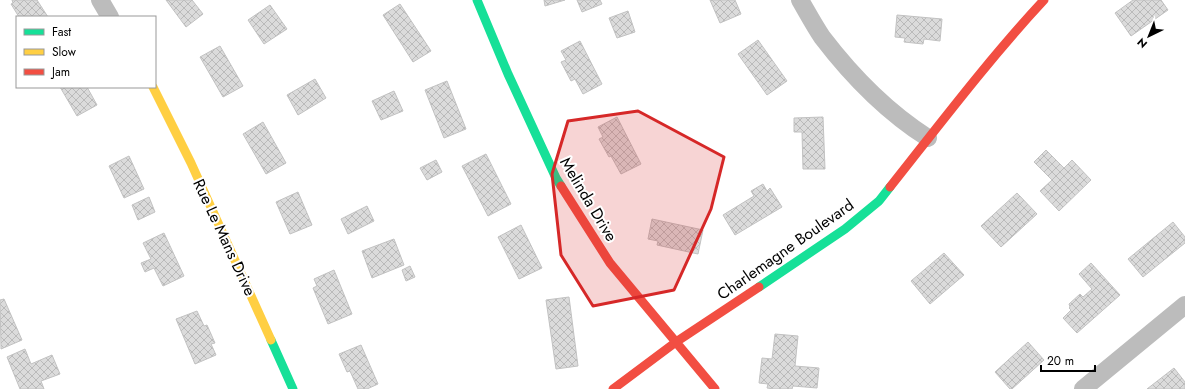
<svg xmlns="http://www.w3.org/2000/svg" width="1185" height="389" font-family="Jost,sans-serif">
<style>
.building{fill:url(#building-cross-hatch);stroke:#c2c2c2}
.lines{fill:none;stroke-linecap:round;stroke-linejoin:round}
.street{stroke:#bcbcbc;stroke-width:18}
.fast{stroke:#16e098;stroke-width:9}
.slow{stroke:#ffcf43;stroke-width:9}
.jam{stroke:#f24e42;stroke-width:9}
.marked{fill:#d62828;fill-opacity:0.2;stroke:#d62828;stroke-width:3;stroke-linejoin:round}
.labels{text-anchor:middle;stroke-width:4;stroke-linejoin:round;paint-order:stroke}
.street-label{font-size:16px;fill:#000;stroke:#fff}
</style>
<defs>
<pattern id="building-cross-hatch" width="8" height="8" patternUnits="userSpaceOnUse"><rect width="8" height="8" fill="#dbdbdb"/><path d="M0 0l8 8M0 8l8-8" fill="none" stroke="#bababa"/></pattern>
</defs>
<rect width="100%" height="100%" fill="#fff"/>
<path class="building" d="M 12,0 L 37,0 L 48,17 L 19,17 L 11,4 L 13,3 Z
M 166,0 L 192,0 L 203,14 L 186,27 Z
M 544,0 L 565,0 L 545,6 Z
M 577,0 L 600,0 L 602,4 L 582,12 Z
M 710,0 L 735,0 L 741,14 L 720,23 Z
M 1133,0 L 1161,0 L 1168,10 L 1131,36 L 1115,13 Z
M 400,4 L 431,51 L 413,62 L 383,15 Z
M 270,5 L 287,29 L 264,44 L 248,20 Z
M 628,11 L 635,32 L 617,38 L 609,18 Z
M 897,15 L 942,19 L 940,41 L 924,39 L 923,44 L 904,42 L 905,38 L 895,37 Z
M 758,40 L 787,81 L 767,95 L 738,54 Z
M 580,41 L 602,84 L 583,94 L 575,79 L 571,81 L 561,62 L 566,60 L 561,51 Z
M 220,46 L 243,86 L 223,97 L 200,57 Z
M 315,79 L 326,98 L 298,115 L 287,95 Z
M 447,81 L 466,129 L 444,138 L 425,90 Z
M 60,87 L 87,87 L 97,105 L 77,116 Z
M 394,91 L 403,111 L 381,120 L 372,101 Z
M 617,117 L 641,164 L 621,174 L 611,156 L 609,157 L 599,139 L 603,137 L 598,127 Z
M 823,117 L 825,169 L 803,169 L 802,132 L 794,132 L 794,118 Z
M 263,122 L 286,163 L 266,174 L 243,134 Z
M 1046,150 L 1064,168 L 1072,160 L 1091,180 L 1059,211 L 1040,191 L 1052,180 L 1034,162 Z
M 486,154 L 511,204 L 488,216 L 462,166 Z
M 129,156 L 144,189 L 124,198 L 109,166 Z
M 436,160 L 442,172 L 427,180 L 420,168 Z
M 763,184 L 767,191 L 770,188 L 782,207 L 735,235 L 723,215 L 754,196 L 751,191 Z
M 298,192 L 312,225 L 290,234 L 276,202 Z
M 1017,193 L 1037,214 L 1001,247 L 981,226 Z
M 149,197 L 155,212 L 138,220 L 132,205 Z
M 367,206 L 374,221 L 348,234 L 341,219 Z
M 652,219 L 703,230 L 698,254 L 657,245 L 658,241 L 648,239 Z
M 1173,222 L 1185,237 L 1185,243 L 1143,277 L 1128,259 Z
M 521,225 L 542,268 L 519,279 L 498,237 Z
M 164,233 L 184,276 L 163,286 L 154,268 L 145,272 L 141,263 L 151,259 L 143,243 Z
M 394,239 L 404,265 L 372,278 L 362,251 Z
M 944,253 L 964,275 L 930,304 L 911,281 Z
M 1091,263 L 1120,295 L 1077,333 L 1063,318 L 1071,310 L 1069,308 L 1070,307 L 1069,304 L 1080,294 L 1083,297 L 1092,289 L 1079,274 Z
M 410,266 L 415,277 L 406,281 L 402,270 Z
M 334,270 L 352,314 L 328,324 L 313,288 L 317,286 L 314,279 Z
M 569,297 L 578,366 L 556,369 L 546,300 Z
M 4,299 L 22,340 L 1,349 L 0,300 Z
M 197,311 L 204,326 L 207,325 L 215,343 L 211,344 L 216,355 L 195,364 L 176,319 Z
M 775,334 L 798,336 L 795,366 L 819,368 L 817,388 L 793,386 L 792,389 L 774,389 L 767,388 L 768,384 L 759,383 L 762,358 L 772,359 Z
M 1028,342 L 1044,360 L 1012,389 L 1010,389 L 995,372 Z
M 361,345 L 378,384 L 367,389 L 358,389 L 350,371 L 347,372 L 339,354 Z
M 25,349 L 31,364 L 52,355 L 60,374 L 41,381 L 44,389 L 20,389 L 7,357 Z
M 1174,368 L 1185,382 L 1185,389 L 1147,389 Z"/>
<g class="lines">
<path class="street" d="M 100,0 L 110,17
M 800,0 C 807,12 814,25 822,37 C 851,75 887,112 928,138
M 1083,389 L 1185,305"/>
<path class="fast" d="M 477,0 L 508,74 L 556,178 L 561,186
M 759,287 L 845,229 L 879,201 L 890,187
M 271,340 L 293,389"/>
<path class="slow" d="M 153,87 L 191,163 L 271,340"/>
<path class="jam" d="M 561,186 L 610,263 L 715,389
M 890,187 C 940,124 989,59 1044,0
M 613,389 L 676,342 L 759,287"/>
</g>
<path class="marked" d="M 638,111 L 724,157 L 711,209 L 674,290 L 593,306 L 561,255 L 552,174 L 568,121 Z"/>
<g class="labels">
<g class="street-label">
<text transform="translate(589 199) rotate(59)" y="6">Melinda Drive</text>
<text transform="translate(225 237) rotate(65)" y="6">Rue Le Mans Drive</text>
<text transform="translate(785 249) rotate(-35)" y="6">Charlemagne Boulevard</text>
</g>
</g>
<rect x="16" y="16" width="140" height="72" fill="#ffffff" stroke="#999999"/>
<rect x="24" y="29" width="20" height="6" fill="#16e098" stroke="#999999"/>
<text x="52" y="36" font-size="12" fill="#000000">Fast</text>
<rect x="24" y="49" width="20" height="6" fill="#ffcf43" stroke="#999999"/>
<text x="52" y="56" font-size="12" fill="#000000">Slow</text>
<rect x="24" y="69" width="20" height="6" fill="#f24e42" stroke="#999999"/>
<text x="52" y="76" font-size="12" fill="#000000">Jam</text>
<g transform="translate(1149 36) rotate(223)" stroke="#ffffff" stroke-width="3" paint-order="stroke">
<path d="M0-3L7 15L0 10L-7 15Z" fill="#000000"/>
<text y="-6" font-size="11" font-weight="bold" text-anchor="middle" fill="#000000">N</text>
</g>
<path d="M1041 365v6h54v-6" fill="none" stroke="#000000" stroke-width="2"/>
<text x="1047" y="365" font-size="12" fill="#000000" stroke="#ffffff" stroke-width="3" paint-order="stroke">20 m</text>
</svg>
